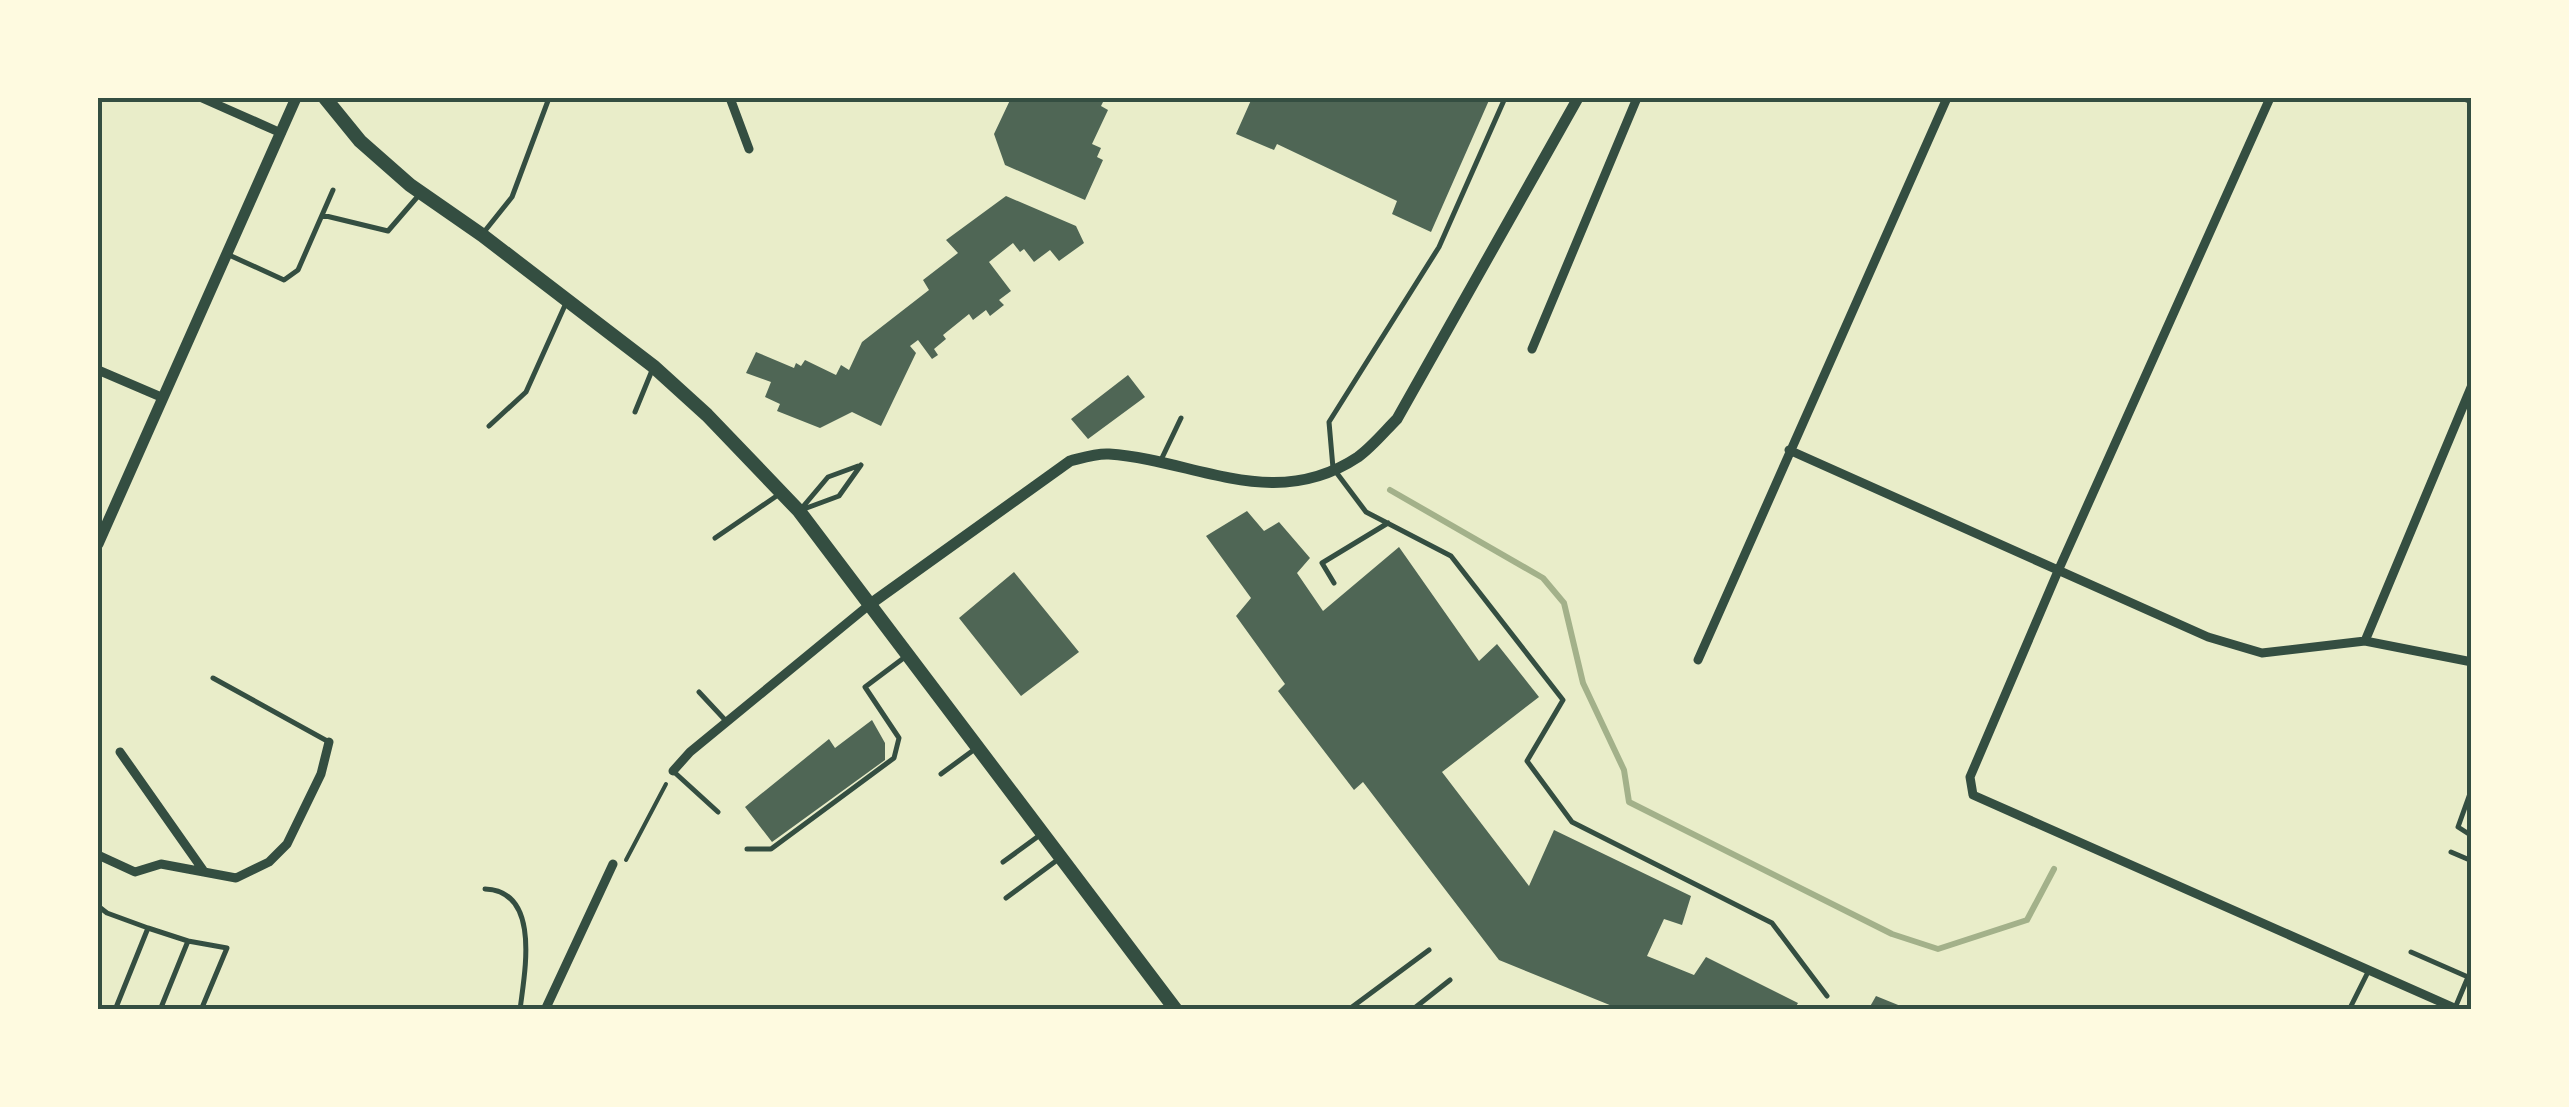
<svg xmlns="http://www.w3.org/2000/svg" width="2569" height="1107" font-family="'DejaVu Sans',sans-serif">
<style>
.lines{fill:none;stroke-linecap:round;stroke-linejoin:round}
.stream{stroke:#a3b18a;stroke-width:6}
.building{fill:#4f6655}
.path{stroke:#344e41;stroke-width:4}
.service{stroke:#344e41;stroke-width:5}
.minor{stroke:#344e41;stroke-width:9}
.tertiary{stroke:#344e41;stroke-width:11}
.primary{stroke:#344e41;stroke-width:14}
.neatline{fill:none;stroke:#344e41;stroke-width:4}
</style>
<rect width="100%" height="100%" fill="#e9edc9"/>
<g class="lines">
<path class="stream" d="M 1390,490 L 1543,578 L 1564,603 L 1583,683 L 1624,770 L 1629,802 L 1892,934 L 1938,949 L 2027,920 L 2054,869"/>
</g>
<path class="building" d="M 1011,98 L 1105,98 L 1101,106 L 1108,110 L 1092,144 L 1101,148 L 1097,157 L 1103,160 L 1085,200 L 1005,165 L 994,134 Z
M 1252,98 L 1490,98 L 1431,232 L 1392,214 L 1397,201 L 1277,144 L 1274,150 L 1236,134 Z
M 1006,196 L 1076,226 L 1084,243 L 1059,261 L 1050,250 L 1034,262 L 1024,249 L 1020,252 L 1013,243 L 989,262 L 1011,291 L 999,300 L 1004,305 L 990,316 L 986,310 L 973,320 L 969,314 L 943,335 L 946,339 L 934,349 L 938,355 L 932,359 L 918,340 L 910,346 L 916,353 L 881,426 L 852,412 L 820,428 L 777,411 L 780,404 L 765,397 L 771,382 L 746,373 L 756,352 L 794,368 L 796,363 L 801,366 L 805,360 L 836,375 L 841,365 L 849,370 L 862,342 L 929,290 L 923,280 L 958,253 L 946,240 Z
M 1128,375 L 1145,397 L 1088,439 L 1071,419 Z
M 1247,511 L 1264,531 L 1279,522 L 1310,558 L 1297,573 L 1323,611 L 1399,547 L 1479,661 L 1497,644 L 1539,697 L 1442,772 L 1529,886 L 1554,830 L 1691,896 L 1682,925 L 1664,919 L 1647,956 L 1694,975 L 1706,957 L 1798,1003 L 1794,1010 L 1622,1010 L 1499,960 L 1363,782 L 1354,790 L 1278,691 L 1285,684 L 1236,616 L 1251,598 L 1206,536 Z
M 1014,572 L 1079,652 L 1021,696 L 959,618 Z
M 872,720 L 885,743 L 885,760 L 772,842 L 745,807 L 829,739 L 835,748 Z
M 1876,996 L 1908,1009 L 1908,1010 L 1868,1010 Z"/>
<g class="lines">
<path class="path" d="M 626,860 L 666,784"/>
<path class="service" d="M 1505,98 L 1439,247 L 1329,422 L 1333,468 L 1366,512 L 1451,556 L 1563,700 L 1527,761 L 1572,822 L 1772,923 L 1827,996
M 322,215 L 388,231 L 419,195
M 484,232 L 512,197 L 549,98
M 229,255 L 284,280 L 298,270 L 333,190
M 635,412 L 653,368
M 489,426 L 526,392 L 566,303
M 1161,460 L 1181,418
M 801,509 L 828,477 L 858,466
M 801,510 L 839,496 L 861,465
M 715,538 L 778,495
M 1334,583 L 1322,563 L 1388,523
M 213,678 L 329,742
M 699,692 L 727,722
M 673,771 L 718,812
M 941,774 L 975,749
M 2472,788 L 2458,827 L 2472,836
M 747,849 L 771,849 L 894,758 L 899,738 L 865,687 L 905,657
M 2451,852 L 2472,861
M 1003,862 L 1040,835
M 485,889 C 542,891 524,975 520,1010
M 1006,898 L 1060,858
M 98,906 L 107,913 L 148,928
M 2411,952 L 2468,977 L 2455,1008
M 115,1010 L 148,928 L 188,941
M 160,1010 L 188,941 L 227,948 L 201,1010
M 1348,1010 L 1429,950
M 1412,1010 L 1450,980
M 2349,1010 L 2369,970"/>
<path class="minor" d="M 202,98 L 281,133
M 730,98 L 749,149
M 2270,98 L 2058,571 L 1970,777 L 1973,795 L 2459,1010
M 2467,98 L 2472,99
M 1532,349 L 1637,98
M 98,370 L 161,397
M 1789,450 L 2208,637 L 2262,653 L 2365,641 L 2472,662
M 2365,641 L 2472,385
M 1698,660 L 1947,98
M 120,752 L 203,870
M 673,771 L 690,752 L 869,605
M 98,855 L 135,872 L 161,864 L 236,878 L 269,862 L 287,844 L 321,774 L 329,742
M 545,1010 L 613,864"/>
<path class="tertiary" d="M 98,544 L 296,98
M 869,605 L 1070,461 C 1082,458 1097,453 1109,454 C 1195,460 1274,513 1358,457 C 1372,447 1385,431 1397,419 L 1578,98"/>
<path class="primary" d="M 325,98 L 360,141 L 410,185 L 482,235 L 653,366 L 707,415 L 799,511 L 1176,1010"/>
</g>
<rect width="2569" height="1107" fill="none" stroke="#fefae0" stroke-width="200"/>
<rect x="100" y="100" width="2369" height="907" class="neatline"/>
</svg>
